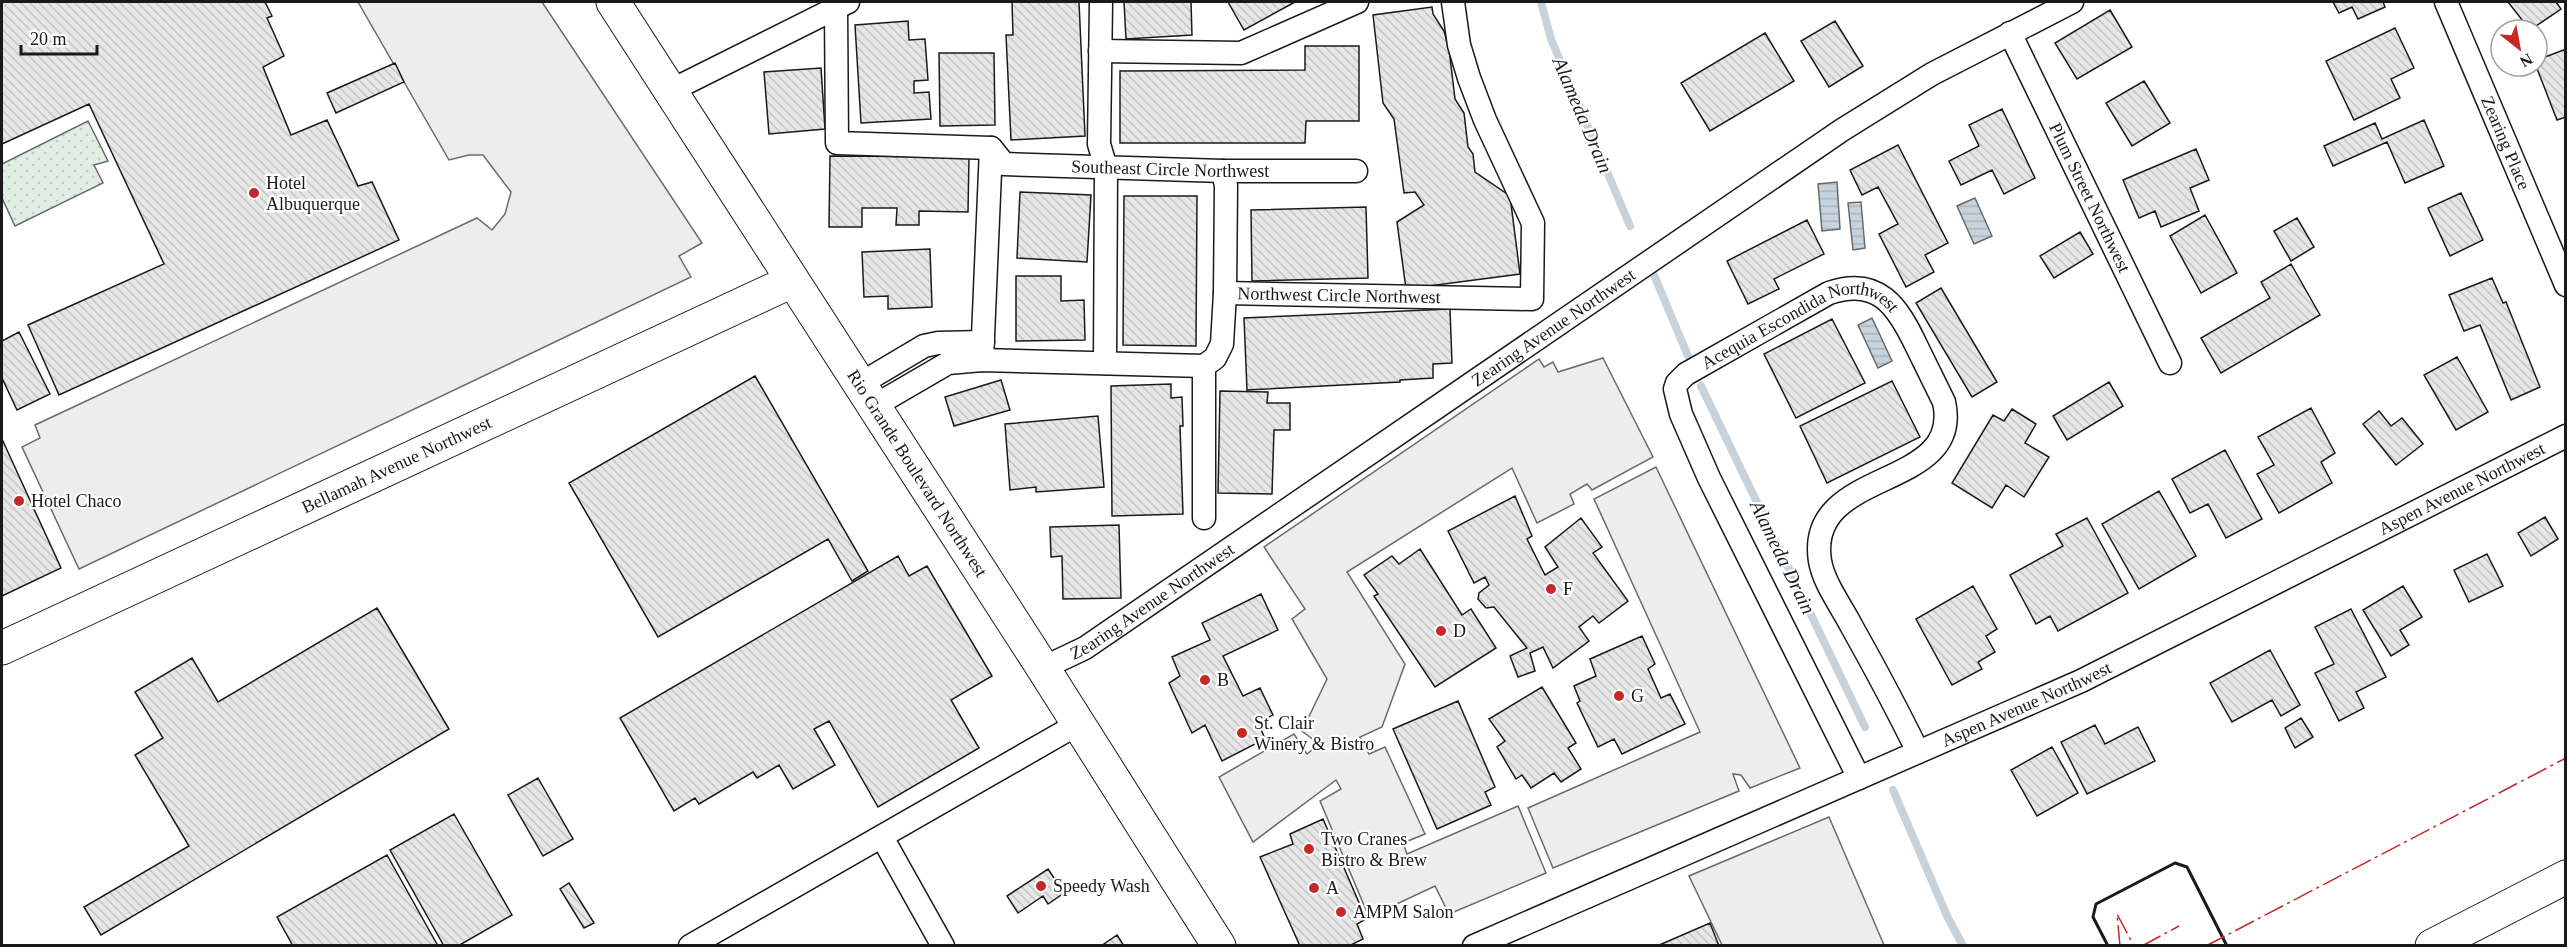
<svg xmlns="http://www.w3.org/2000/svg" width="2567" height="947" font-family="Georgia,serif">
<style>
.grass{fill:url(#grass-dots);stroke:#6a6a6a;stroke-width:1.5}
.parking{fill:#ededed;stroke:#6a6a6a;stroke-width:1.5}
.water{fill:url(#water-rules);stroke:#6a6a6a;stroke-width:1.5}
.lines{fill:none;stroke-linecap:round;stroke-linejoin:round}
.stream{stroke:#c6d2dc;stroke-width:8}
.building{fill:url(#building-back-hatch);stroke:#1a1a1a;stroke-width:1.5}
.street-casing{stroke:#1a1a1a;stroke-width:25}
.secondary-casing{stroke:#1a1a1a;stroke-width:35}
.primary-casing{stroke:#1a1a1a;stroke-width:35}
.highway-casing{stroke:#1a1a1a;stroke-width:35}
.street{stroke:#fff;stroke-width:22}
.secondary{stroke:#fff;stroke-width:33}
.primary{stroke:#fff;stroke-width:33}
.highway{stroke:#fff;stroke-width:33}
.wall{stroke:#1a1a1a;stroke-width:3}
.power{stroke:#c62828;stroke-width:1.5;stroke-dasharray:21 4.5 3 4.5;stroke-linecap:butt}
.poi-dot{fill:#c62828;stroke:#fff;stroke-width:2}
.labels{text-anchor:middle;stroke-width:4.5;stroke-linejoin:round;paint-order:stroke}
.street-label{font-size:18px;fill:#1a1a1a;stroke:#fff}
.poi-label{font-size:18px;fill:#1a1a1a;stroke:#fff;text-anchor:start}
.water-label{font-size:20px;font-style:italic;fill:#1a1a1a;stroke:#fff}
</style>
<defs>
<pattern id="grass-dots" width="8" height="8" patternUnits="userSpaceOnUse" patternTransform="scale(1.5)"><rect width="8" height="8" fill="#e0efe3"/><path d="M2 2h.1M6 6h.1" fill="none" stroke="#c0ccc2" stroke-width="1.8" stroke-linecap="round"/></pattern>
<pattern id="water-rules" width="6" height="5" patternUnits="userSpaceOnUse" patternTransform="scale(1.5)"><rect width="6" height="5" fill="#c6d2dc"/><path d="M0 2.5h6" fill="none" stroke="#aab4bc"/></pattern>
<pattern id="building-back-hatch" width="6" height="6" patternUnits="userSpaceOnUse" patternTransform="scale(1.5)"><rect width="6" height="6" fill="#e6e6e6"/><path d="M-1 5l2 2M0 0l6 6M5-1l2 2" fill="none" stroke="#c5c5c5"/></pattern>
</defs>
<rect width="100%" height="100%" fill="#fff"/>
<path class="grass" d="M 88,121 L 108,161 L 94,165 L 103,183 L 15,226 L 2,198 L 2,164 Z"/>
<path class="parking" d="M 358,2 L 542,2 L 702,243 L 679,256 L 691,277 L 79,569 L 22,447 L 40,438 L 35,425 L 477,218 L 492,230 L 505,214 L 511,192 L 483,155 L 469,155 L 449,160 Z
M 1603,358 L 1653,457 L 1592,490 L 1587,484 L 1570,494 L 1574,504 L 1537,523 L 1512,468 L 1347,572 L 1405,664 L 1382,727 L 1360,737 L 1369,754 L 1385,747 L 1425,834 L 1403,843 L 1407,854 L 1518,806 L 1546,873 L 1449,914 L 1435,886 L 1369,917 L 1320,801 L 1341,789 L 1336,780 L 1253,842 L 1219,777 L 1294,734 L 1307,754 L 1319,744 L 1302,731 L 1327,679 L 1292,619 L 1305,609 L 1264,547 L 1539,359 L 1544,367 L 1553,362 L 1558,372 Z
M 1656,467 L 1800,768 L 1750,788 L 1741,775 L 1733,774 L 1739,791 L 1553,868 L 1528,808 L 1700,732 L 1594,499 Z
M 1829,817 L 1884,945 L 1722,945 L 1689,876 Z"/>
<path class="water" d="M 1837,182 L 1840,229 L 1822,231 L 1818,184 Z
M 1975,198 L 1992,236 L 1974,244 L 1957,206 Z
M 1861,202 L 1865,248 L 1853,250 L 1848,203 Z
M 1872,318 L 1892,361 L 1878,368 L 1858,325 Z"/>
<g class="lines">
<path class="stream" d="M 1541,2 L 1551,39 L 1630,226
M 1654,275 L 1688,356
M 1701,386 L 1865,727
M 1893,790 L 1947,916 L 1963,946"/>
</g>
<path class="building" d="M 2,2 L 265,2 L 272,16 L 267,18 L 284,56 L 263,67 L 291,135 L 327,120 L 358,186 L 372,182 L 399,240 L 59,395 L 28,325 L 164,264 L 89,104 L 2,144 Z
M 1012,2 L 1079,2 L 1085,136 L 1011,140 L 1006,35 L 1013,35 Z
M 1124,2 L 1191,2 L 1192,35 L 1126,39 Z
M 1228,2 L 1295,2 L 1244,30 Z
M 2333,2 L 2383,2 L 2385,7 L 2358,19 L 2352,7 L 2339,13 Z
M 2508,2 L 2556,2 L 2561,9 L 2530,30 Z
M 1432,7 L 1433,14 L 1444,31 L 1449,49 L 1455,99 L 1464,113 L 1468,147 L 1473,154 L 1475,172 L 1510,196 L 1520,274 L 1406,289 L 1397,222 L 1424,205 L 1415,192 L 1404,193 L 1394,119 L 1383,103 L 1373,15 Z
M 2110,10 L 2132,47 L 2077,79 L 2055,43 Z
M 908,21 L 909,40 L 925,39 L 928,80 L 914,81 L 914,93 L 929,92 L 931,119 L 861,123 L 855,25 Z
M 1835,21 L 1863,66 L 1829,87 L 1801,41 Z
M 2395,28 L 2414,68 L 2391,79 L 2400,98 L 2354,120 L 2326,61 Z
M 1765,33 L 1794,81 L 1710,131 L 1681,83 Z
M 1305,46 L 1359,46 L 1359,121 L 1306,121 L 1305,143 L 1120,143 L 1120,71 L 1305,70 Z
M 2566,49 L 2566,117 L 2557,120 L 2536,66 L 2537,60 Z
M 939,53 L 994,53 L 995,125 L 940,126 Z
M 395,63 L 404,82 L 336,113 L 327,93 Z
M 821,68 L 825,129 L 769,134 L 764,72 Z
M 2144,81 L 2170,123 L 2132,146 L 2106,103 Z
M 2002,109 L 2035,178 L 2004,194 L 1992,170 L 1961,185 L 1949,161 L 1979,146 L 1969,125 Z
M 2424,120 L 2444,166 L 2405,183 L 2387,142 L 2333,166 L 2324,146 L 2375,123 L 2382,139 Z
M 1898,145 L 1948,243 L 1925,255 L 1934,272 L 1906,287 L 1879,234 L 1898,224 L 1878,187 L 1862,195 L 1850,170 Z
M 2196,149 L 2209,180 L 2190,188 L 2199,211 L 2161,227 L 2155,211 L 2139,218 L 2123,180 Z
M 830,156 L 969,157 L 968,212 L 919,211 L 919,225 L 896,225 L 897,208 L 862,208 L 862,227 L 829,227 Z
M 1020,192 L 1091,195 L 1087,262 L 1017,258 Z
M 2461,193 L 2483,240 L 2450,256 L 2428,208 Z
M 1124,196 L 1197,196 L 1196,346 L 1123,345 Z
M 1366,207 L 1368,278 L 1252,281 L 1251,210 Z
M 2205,215 L 2237,273 L 2201,293 L 2170,236 Z
M 2297,218 L 2314,247 L 2291,261 L 2274,231 Z
M 1807,220 L 1824,254 L 1774,279 L 1779,289 L 1748,304 L 1727,261 Z
M 2080,232 L 2093,254 L 2054,278 L 2040,256 Z
M 930,249 L 932,307 L 888,309 L 888,296 L 864,297 L 862,252 Z
M 2291,264 L 2320,315 L 2221,373 L 2201,338 L 2270,298 L 2261,282 Z
M 1016,276 L 1061,276 L 1061,301 L 1084,300 L 1085,340 L 1016,341 Z
M 2492,278 L 2503,303 L 2506,302 L 2540,387 L 2511,400 L 2480,325 L 2464,331 L 2449,295 Z
M 1941,288 L 1997,382 L 1972,397 L 1916,303 Z
M 1450,309 L 1452,363 L 1433,364 L 1433,378 L 1400,380 L 1400,382 L 1247,390 L 1244,318 Z
M 1832,319 L 1865,383 L 1796,418 L 1764,354 Z
M 19,332 L 50,394 L 17,410 L 2,378 L 2,341 Z
M 2457,357 L 2488,412 L 2456,430 L 2424,375 Z
M 755,376 L 868,571 L 852,581 L 828,539 L 658,637 L 569,483 Z
M 1001,380 L 1010,410 L 954,426 L 945,397 Z
M 1892,381 L 1920,437 L 1827,483 L 1800,426 Z
M 2109,382 L 2123,406 L 2067,440 L 2053,416 Z
M 1171,384 L 1171,398 L 1182,397 L 1183,426 L 1180,426 L 1183,514 L 1112,516 L 1111,386 Z
M 1220,391 L 1268,392 L 1267,403 L 1290,403 L 1290,430 L 1274,430 L 1272,494 L 1218,493 Z
M 2311,408 L 2335,453 L 2321,462 L 2332,483 L 2279,513 L 2257,474 L 2274,465 L 2258,437 Z
M 2012,409 L 2036,424 L 2025,443 L 2049,457 L 2024,497 L 2006,485 L 1992,508 L 1952,483 L 1993,415 L 2004,421 Z
M 2379,411 L 2391,426 L 2402,418 L 2423,444 L 2396,465 L 2363,424 Z
M 1098,416 L 1104,487 L 1036,492 L 1036,487 L 1010,490 L 1005,424 Z
M 2,439 L 61,568 L 2,596 Z
M 2225,450 L 2262,519 L 2226,538 L 2208,504 L 2190,513 L 2172,479 Z
M 2159,491 L 2196,556 L 2139,589 L 2102,524 Z
M 1515,496 L 1532,536 L 1527,539 L 1545,575 L 1558,567 L 1545,547 L 1581,518 L 1602,547 L 1593,553 L 1628,601 L 1599,623 L 1593,616 L 1579,627 L 1589,641 L 1553,668 L 1543,647 L 1530,653 L 1535,671 L 1518,677 L 1510,656 L 1527,648 L 1494,607 L 1486,608 L 1478,599 L 1479,593 L 1489,585 L 1485,577 L 1474,583 L 1448,531 Z
M 2545,517 L 2558,539 L 2531,556 L 2518,533 Z
M 2087,518 L 2128,593 L 2058,631 L 2050,616 L 2036,624 L 2010,575 L 2063,546 L 2056,534 Z
M 1119,525 L 1121,598 L 1063,599 L 1062,556 L 1051,557 L 1050,527 Z
M 1420,549 L 1462,615 L 1471,609 L 1496,648 L 1435,687 L 1374,596 L 1378,594 L 1364,575 L 1392,556 L 1399,564 Z
M 2487,554 L 2503,586 L 2469,602 L 2454,570 Z
M 898,556 L 909,576 L 927,566 L 992,676 L 951,700 L 979,748 L 878,807 L 829,721 L 814,729 L 835,765 L 793,789 L 779,765 L 757,778 L 753,772 L 699,804 L 695,798 L 674,811 L 620,718 Z
M 1973,586 L 1997,629 L 1986,636 L 1995,652 L 1978,662 L 1982,669 L 1952,685 L 1916,619 Z
M 2403,586 L 2422,617 L 2400,630 L 2409,645 L 2391,656 L 2363,610 Z
M 1261,594 L 1278,630 L 1223,656 L 1243,696 L 1260,688 L 1273,715 L 1258,722 L 1265,739 L 1222,761 L 1205,725 L 1192,733 L 1169,683 L 1180,676 L 1172,657 L 1210,640 L 1202,623 Z
M 377,608 L 449,729 L 101,935 L 84,907 L 189,846 L 135,755 L 163,738 L 135,692 L 192,658 L 218,702 Z
M 2351,609 L 2386,677 L 2356,692 L 2364,708 L 2339,721 L 2315,673 L 2334,664 L 2315,627 Z
M 1642,636 L 1655,664 L 1648,669 L 1661,698 L 1670,694 L 1685,724 L 1622,754 L 1614,739 L 1598,747 L 1577,703 L 1580,701 L 1574,686 L 1596,676 L 1590,659 Z
M 2270,650 L 2300,705 L 2281,716 L 2272,700 L 2232,722 L 2210,683 Z
M 1542,687 L 1576,743 L 1568,748 L 1581,769 L 1561,782 L 1554,773 L 1531,788 L 1522,775 L 1516,779 L 1497,747 L 1505,741 L 1489,719 Z
M 1458,701 L 1495,787 L 1485,792 L 1491,805 L 1437,829 L 1393,729 Z
M 2301,718 L 2313,737 L 2295,748 L 2285,728 Z
M 2095,725 L 2105,744 L 2138,727 L 2155,761 L 2087,794 L 2061,742 Z
M 2052,747 L 2078,793 L 2037,816 L 2011,770 Z
M 538,778 L 573,839 L 543,856 L 508,795 Z
M 454,814 L 512,915 L 458,946 L 444,946 L 390,850 Z
M 1323,819 L 1366,919 L 1357,924 L 1363,939 L 1349,946 L 1300,946 L 1260,857 L 1293,844 L 1290,834 Z
M 387,855 L 438,946 L 293,946 L 277,917 Z
M 1048,869 L 1064,893 L 1048,904 L 1043,896 L 1018,913 L 1007,896 Z
M 569,883 L 594,923 L 584,928 L 560,889 Z
M 1710,923 L 1719,946 L 1657,946 Z
M 1117,935 L 1124,946 L 1101,946 Z"/>
<g class="lines">
<defs>
<g id="street">
<path d="M 1101,2 L 1099,144 L 1106,168 L 1105,363"/>
<path id="s1" d="M 2446,2 L 2566,285"/>
<path id="s2" d="M 836,8 L 837,143 L 991,148 L 1004,164 L 1223,171 L 1356,171"/>
<path id="s3" d="M 2010,33 L 2170,363"/>
<path d="M 1100,51 L 1241,53 L 1357,2"/>
<path d="M 670,91 L 848,2"/>
<path id="s4" d="M 1225,293 L 1532,299 L 1533,223 L 1485,120 L 1469,78 L 1459,45 L 1453,2"/>
<path d="M 982,360 L 991,148"/>
<path d="M 860,384 L 924,346 L 938,343 L 983,342"/>
<path d="M 874,406 L 948,363 L 982,360 L 1204,366"/>
<path d="M 1204,518 L 1204,366 L 1215,358 L 1222,344 L 1225,293 L 1226,186 L 1223,171"/>
<path id="s5" d="M 1043,668 L 1085,648 L 1842,130 L 1932,74 L 2072,2"/>
<path id="s6" d="M 1859,778 L 1709,478 L 1681,414 L 1675,389 L 1677,383 L 1686,374 L 1829,293 C 1879,276 1898,307 1917,347 C 1926,365 1935,384 1944,402 C 1964,492 1805,466 1820,561 C 1824,584 1842,607 1852,627 C 1875,668 1897,709 1918,752"/>
<path d="M 882,837 L 943,946"/>
<path d="M 690,946 L 1078,724"/>
<path id="s7" d="M 1474,946 L 2081,681 L 2566,436"/>
</g>
<g id="secondary">
<path id="s8" d="M 2,648 L 792,281"/>
</g>
<g id="primary">
<path id="s9" d="M 613,2 L 1043,668 L 1219,946"/>
</g>
<path id="highway" d="M 2432,946 L 2566,877"/>
</defs>
<use href="#street" class="street-casing"/>
<use href="#secondary" class="secondary-casing"/>
<use href="#primary" class="primary-casing"/>
<use href="#highway" class="highway-casing"/>
<use href="#street" class="street"/>
<use href="#secondary" class="secondary"/>
<use href="#primary" class="primary"/>
<use href="#highway" class="highway"/>
<path class="wall" d="M 2108,946 L 2093,917 L 2096,904 L 2175,863 L 2187,867 L 2227,946"/>
<path class="power" d="M 2120,946 L 2117,914 L 2134,946
M 2142,946 L 2179,926
M 2206,946 L 2566,758"/>
</g>
<g class="poi-dot">
<circle cx="254" cy="193" r="6"/>
<circle cx="19" cy="501" r="6"/>
<circle cx="1551" cy="589" r="6"/>
<circle cx="1441" cy="631" r="6"/>
<circle cx="1205" cy="680" r="6"/>
<circle cx="1619" cy="696" r="6"/>
<circle cx="1242" cy="733" r="6"/>
<circle cx="1309" cy="849" r="6"/>
<circle cx="1041" cy="886" r="6"/>
<circle cx="1314" cy="888" r="6"/>
<circle cx="1341" cy="912" r="6"/>
</g>
<g class="labels">
<g class="street-label">
<text dy="6" stroke="none"><textPath href="#s1" startOffset="153">Zearing Place</textPath></text>
<text dy="6" stroke="none"><textPath href="#s2" startOffset="476">Southeast Circle Northwest</textPath></text>
<text dy="6" stroke="none"><textPath href="#s3" startOffset="183">Plum Street Northwest</textPath></text>
<text dy="6" stroke="none"><textPath href="#s4" startOffset="114">Northwest Circle Northwest</textPath></text>
<text dy="6" stroke="none"><textPath href="#s5" startOffset="614">Zearing Avenue Northwest</textPath></text>
<text dy="6" stroke="none"><textPath href="#s6" startOffset="579">Acequia Escondida Northwest</textPath></text>
<text dy="6" stroke="none"><textPath href="#s8" startOffset="435">Bellamah Avenue Northwest</textPath></text>
<text dy="6" stroke="none"><textPath href="#s9" startOffset="561">Rio Grande Boulevard Northwest</textPath></text>
<text dy="6" stroke="none"><textPath href="#s7" startOffset="1089">Aspen Avenue Northwest</textPath></text>
<text dy="6" stroke="none"><textPath href="#s5" startOffset="128">Zearing Avenue Northwest</textPath></text>
<text dy="6" stroke="none"><textPath href="#s7" startOffset="603">Aspen Avenue Northwest</textPath></text>
</g>
<g class="poi-label">
<text x="266" y="189">Hotel<tspan x="266" dy="21">Albuquerque</tspan></text>
<text x="31" y="507">Hotel Chaco</text>
<text x="1563" y="595">F</text>
<text x="1453" y="637">D</text>
<text x="1217" y="686">B</text>
<text x="1631" y="702">G</text>
<text x="1254" y="729">St. Clair<tspan x="1254" dy="21">Winery &amp; Bistro</tspan></text>
<text x="1321" y="845">Two Cranes<tspan x="1321" dy="21">Bistro &amp; Brew</tspan></text>
<text x="1053" y="892">Speedy Wash</text>
<text x="1326" y="894">A</text>
<text x="1353" y="918">AMPM Salon</text>
</g>
<g class="water-label">
<text transform="translate(1583 115) rotate(67)" y="7">Alameda Drain</text>
<text transform="translate(1783 557) rotate(64)" y="7">Alameda Drain</text>
</g>
</g>
<rect width="2567" height="947" fill="none" stroke="#1a1a1a" stroke-width="6"/>
<g transform="translate(2519 48) rotate(149)"><circle r="28" fill="#ffffff" stroke="#a3a3a3" stroke-width="1.5"/>
<path d="M0-4.5L10 22L0 15L-10 22Z" fill="#c62828"/>
<text y="-9" font-size="16" font-weight="bold" text-anchor="middle" fill="#1a1a1a">N</text>
</g>
<path d="M21 45v9h76v-9" fill="none" stroke="#1a1a1a" stroke-width="3"/>
<text x="30" y="45" font-size="18" fill="#1a1a1a" stroke="#ffffff" stroke-width="4.5" paint-order="stroke">20 m</text>
</svg>
